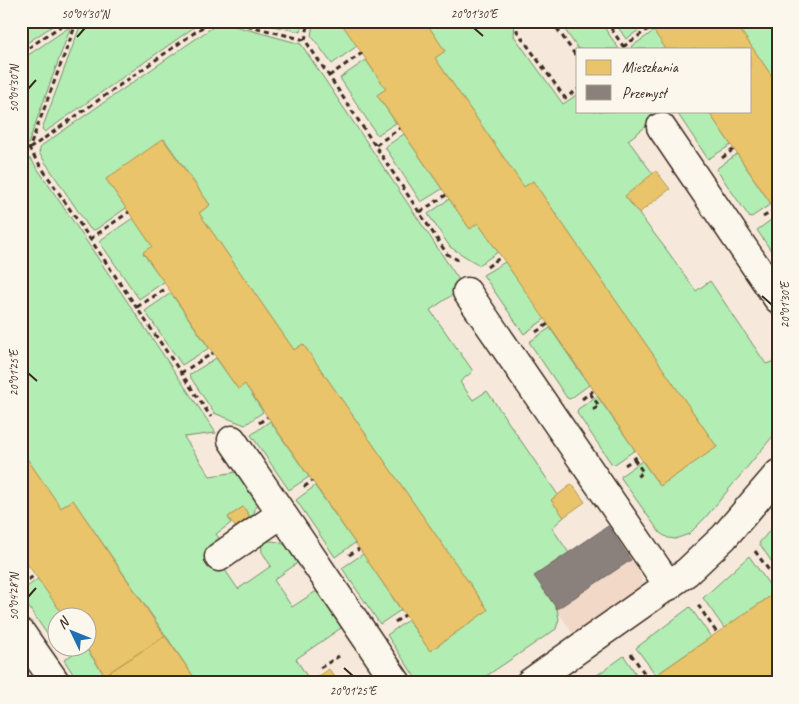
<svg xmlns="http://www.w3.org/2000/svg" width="799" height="704" font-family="Caveat,sans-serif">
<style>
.built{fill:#f1d8c7}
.green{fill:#b2edb3;stroke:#768c68}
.homes{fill:#e9c46a;stroke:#b59653}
.industry{fill:#8a817c;stroke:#726760}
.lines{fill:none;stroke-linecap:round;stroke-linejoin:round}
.minor-casing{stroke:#3b2a1e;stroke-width:31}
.path{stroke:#3b2a1e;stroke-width:3;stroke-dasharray:5 4;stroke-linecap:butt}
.minor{stroke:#fbf7ec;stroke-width:28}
.ticks{fill:none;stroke:#3b2a1e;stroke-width:2}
.neatline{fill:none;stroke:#3b2a1e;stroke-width:2}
.ticks-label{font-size:12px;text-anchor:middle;fill:#3b2a1e}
</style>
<rect width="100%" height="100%" fill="#f6e9db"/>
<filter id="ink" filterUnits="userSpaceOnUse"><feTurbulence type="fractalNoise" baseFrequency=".02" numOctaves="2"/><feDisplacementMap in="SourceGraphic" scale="10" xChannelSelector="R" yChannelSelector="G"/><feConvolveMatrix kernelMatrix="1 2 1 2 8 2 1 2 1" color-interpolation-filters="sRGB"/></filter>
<g filter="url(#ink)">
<path class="built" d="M 608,526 L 640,573 L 642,580 L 641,583 L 635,593 L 573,634 L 534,576 Z"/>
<path class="green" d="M 21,21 L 60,21 L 21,47 Z
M 82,21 L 203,21 L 45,132 L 42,129 Z
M 249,21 L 304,21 L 301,32 Z
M 314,21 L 340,21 L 357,46 L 332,64 L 311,35 Z
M 425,21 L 515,21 L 514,36 L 563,104 L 578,94 L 578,111 L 663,111 L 664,113 L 628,140 L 653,174 L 625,196 L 666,249 L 696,291 L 710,281 L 766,364 L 778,360 L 778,430 L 705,518 L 689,534 L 675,539 L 668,538 L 660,533 L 621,478 L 622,475 L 642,461 L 660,486 L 717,447 L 533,181 L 524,187 L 435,58 L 445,51 Z
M 559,21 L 600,21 L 619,49 L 578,49 Z
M 614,21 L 647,21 L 648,24 L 626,39 Z
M 734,21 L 778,21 L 778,85 Z
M 220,22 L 301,44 L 461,283 L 455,293 L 430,310 L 473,371 L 460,382 L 473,400 L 487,391 L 558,495 L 551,500 L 564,517 L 552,528 L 569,553 L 535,576 L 557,609 L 559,619 L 556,629 L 476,683 L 419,683 L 387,635 L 408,620 L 430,651 L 488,610 L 303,344 L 294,350 L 199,213 L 210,205 L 164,139 L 106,179 L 126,208 L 95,230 L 90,229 L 39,153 L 41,146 Z
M 71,26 L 28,144 L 21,146 L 21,60 Z
M 654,31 L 666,49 L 633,49 L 631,47 Z
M 366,60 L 386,89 L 377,95 L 396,123 L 377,135 L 340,78 Z
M 676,111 L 708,111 L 731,145 L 708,159 Z
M 404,134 L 442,189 L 421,202 L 385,147 Z
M 737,154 L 771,204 L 750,218 L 716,169 Z
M 21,157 L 31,159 L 216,433 L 184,437 L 210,476 L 237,472 L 244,475 C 254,492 260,499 252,519 L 243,507 L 228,517 L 231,523 L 216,534 L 222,543 L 212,551 L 238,589 L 271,566 L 262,552 L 261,541 C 281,540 287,544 299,558 L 296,564 L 274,580 L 292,607 L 315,592 L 323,591 L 344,621 L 341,628 L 296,659 L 310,681 L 319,676 L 324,683 L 198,683 L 73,500 L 61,508 L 21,450 Z
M 449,199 L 470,229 L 478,223 L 498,252 L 479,265 L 450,247 L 428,214 Z
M 778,215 L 778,261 L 757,230 Z
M 133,218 L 152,246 L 143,253 L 164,282 L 139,299 L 99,241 Z
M 505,262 L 545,319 L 524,334 L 483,275 Z
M 171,293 L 209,348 L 182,365 L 145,311 Z
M 550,328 L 589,385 L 570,399 L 567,398 L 529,342 Z
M 216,358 L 238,389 L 245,384 L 263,412 L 245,425 L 214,413 L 189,375 Z
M 597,396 L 635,450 L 615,464 L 611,463 L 577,413 L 578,409 Z
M 270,421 L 309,477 L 289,490 L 251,435 Z
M 315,486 L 355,543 L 335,557 L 296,500 Z
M 778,521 L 778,571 L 759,543 Z
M 363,554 L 401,610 L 380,624 L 342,568 Z
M 749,556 L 775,593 L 724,628 L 703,598 Z
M 38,579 L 64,616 L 58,616 L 58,646 L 63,647 L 58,650 L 21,596 L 21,591 Z
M 690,607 L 711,637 L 656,675 L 636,648 Z
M 83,647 L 85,647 L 110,683 L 79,683 L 64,660 Z
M 624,656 L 642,683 L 586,683 Z"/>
<path class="homes" d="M 340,21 L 425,21 L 445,51 L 435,58 L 524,187 L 533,181 L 717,447 L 660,486 L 478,223 L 470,229 L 400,128 L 377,95 L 386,89 Z
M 647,21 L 734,21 L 778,85 L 778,214 L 708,111 L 750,111 L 750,49 L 666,49 Z
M 163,139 L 210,205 L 199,213 L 294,350 L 303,344 L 488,610 L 430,651 L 245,384 L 238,389 L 143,252 L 152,246 L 106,179 Z
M 656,171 L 670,189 L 639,213 L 625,196 Z
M 21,450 L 61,508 L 73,500 L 165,636 L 105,675 L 85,646 L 88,646 L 88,616 L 64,616 L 21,555 Z
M 572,484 L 585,502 L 564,517 L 551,500 Z
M 243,507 L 251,518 L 236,528 L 228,517 Z
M 778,591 L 778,683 L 645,683 L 724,628 Z
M 165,636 L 198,683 L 110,683 L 105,675 Z
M 329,669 L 339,683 L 324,683 L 319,676 Z"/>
<path class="industry" d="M 608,526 L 631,560 L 557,609 L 534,576 Z"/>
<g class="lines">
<defs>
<path id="minor" d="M 661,127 L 778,299
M 467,292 L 669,586
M 232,440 L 397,683
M 219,557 L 281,514
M 21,633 L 56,683
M 530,683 L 687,572 L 724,537 L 778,474"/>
</defs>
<use href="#minor" class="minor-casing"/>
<path class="path" d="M 77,21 L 29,149 L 211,417
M 230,21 L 305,40 L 447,254 L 458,260
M 520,21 L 518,23 L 517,31 L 565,98 L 578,89
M 552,21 L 578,59
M 606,21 L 625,49
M 305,40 L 309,21
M 623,47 L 651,27
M 21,53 L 68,21
M 329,76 L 362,53
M 376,145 L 400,128
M 21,151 L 29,149 L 211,21
M 722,158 L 734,149
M 420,212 L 446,195
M 763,217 L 775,210
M 90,239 L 129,212
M 487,267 L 501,257
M 137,307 L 167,288
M 536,332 L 548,324
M 181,373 L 213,353
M 590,393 L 599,406 L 590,412
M 582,399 L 593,391
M 259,423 L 267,417
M 634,459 L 643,472 L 635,478
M 625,465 L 638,456
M 304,487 L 312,481
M 755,551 L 778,583
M 349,555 L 359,549
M 21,585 L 35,575
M 698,605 L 717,633
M 395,622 L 405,615
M 631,654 L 649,680
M 320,668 L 339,656"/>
<use href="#minor" class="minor"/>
</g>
</g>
<path class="ticks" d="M 474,28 L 483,36M 77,37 L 85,28M 28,89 L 36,80M 762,296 L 772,305M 28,373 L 37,381M 28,597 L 36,588M 344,668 L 353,676"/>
<rect width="799" height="704" fill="none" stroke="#fbf7ec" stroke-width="55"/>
<rect x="576" y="48" width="175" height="65" fill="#fbf7ec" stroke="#aea59a"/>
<rect x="586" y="60" width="25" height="15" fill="#e9c46a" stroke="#aea59a"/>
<text x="622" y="72" font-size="15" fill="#3b2a1e">Mieszkania</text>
<rect x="586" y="85" width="25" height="15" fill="#8a817c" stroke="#aea59a"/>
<text x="622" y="98" font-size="15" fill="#3b2a1e">Przemysł</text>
<g transform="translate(72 632) rotate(313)"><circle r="24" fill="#fbf7ec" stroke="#aea59a"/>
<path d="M0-4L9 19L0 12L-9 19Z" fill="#1f6fb2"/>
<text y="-8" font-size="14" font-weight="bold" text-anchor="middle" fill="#3b2a1e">N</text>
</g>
<rect x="28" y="28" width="744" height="648" class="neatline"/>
<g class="ticks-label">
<text x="85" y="18">50°04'30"N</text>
<text x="474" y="18">20°01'30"E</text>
<text transform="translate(14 89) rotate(-90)" y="4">50°04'30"N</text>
<text transform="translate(785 305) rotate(-90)" y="4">20°01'30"E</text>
<text transform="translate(14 373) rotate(-90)" y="4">20°01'25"E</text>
<text transform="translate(14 597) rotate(-90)" y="4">50°04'28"N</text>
<text x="353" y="695">20°01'25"E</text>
</g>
</svg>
